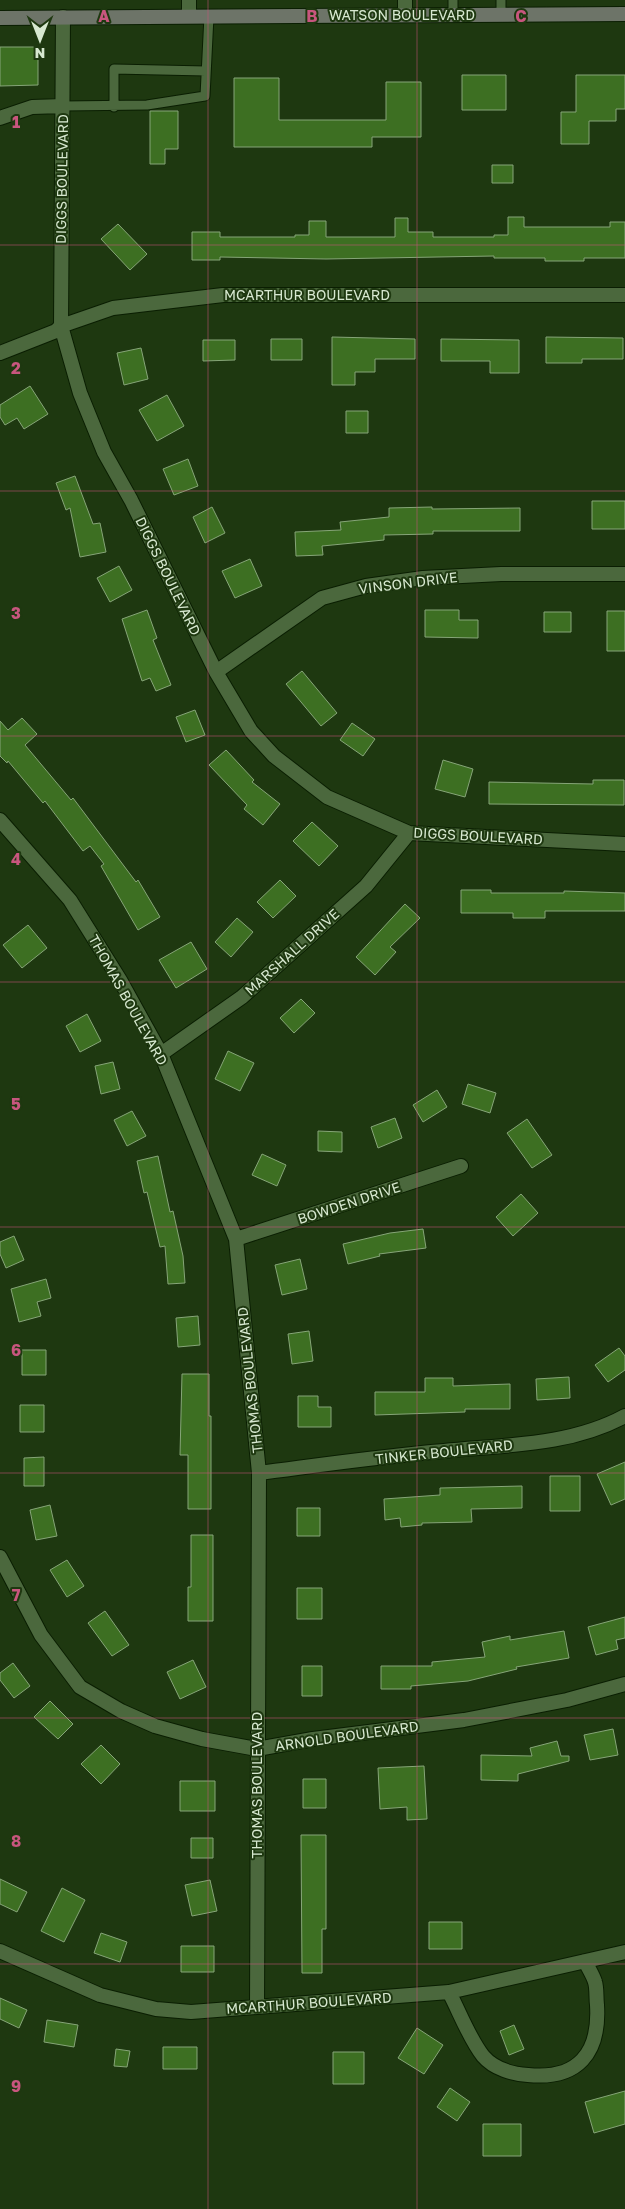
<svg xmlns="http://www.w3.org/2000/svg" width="625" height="2209" font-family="'Golos Text',sans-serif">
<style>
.building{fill:#3d6f22;stroke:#86a578}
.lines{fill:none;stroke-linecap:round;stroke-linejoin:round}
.service-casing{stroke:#0a1e02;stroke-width:11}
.minor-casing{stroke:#0a1e02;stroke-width:16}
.secondary-casing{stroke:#0a1e02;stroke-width:16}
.service{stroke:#4b683d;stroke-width:9}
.minor{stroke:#4b683d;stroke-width:14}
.secondary{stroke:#6d7468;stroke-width:14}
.grid{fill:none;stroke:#c8567e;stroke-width:1;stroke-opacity:0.55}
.labels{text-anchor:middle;stroke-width:4;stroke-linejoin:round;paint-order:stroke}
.street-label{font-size:14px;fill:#d7e8d0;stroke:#1e3810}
.grid-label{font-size:16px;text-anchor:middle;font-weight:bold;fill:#c8567e;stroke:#1e3810;stroke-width:4;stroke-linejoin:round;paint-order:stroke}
</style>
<rect width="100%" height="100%" fill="#1e3810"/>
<path class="building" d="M 0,47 L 38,47 L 38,85 L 0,86 Z
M 462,75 L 506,75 L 506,110 L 462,110 Z
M 576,75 L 625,75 L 625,109 L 616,109 L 616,121 L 589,121 L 589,144 L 561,144 L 561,112 L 576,112 Z
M 234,78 L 279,78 L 279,120 L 386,120 L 386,82 L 421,82 L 421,137 L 372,137 L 372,147 L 234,147 Z
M 150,111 L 178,111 L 178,149 L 165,149 L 165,164 L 150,164 Z
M 492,165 L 513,165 L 513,183 L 492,183 Z
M 508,217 L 524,217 L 524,227 L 610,227 L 610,222 L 625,222 L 625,258 L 584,258 L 584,261 L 545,261 L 545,258 L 494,258 L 494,256 L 326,259 L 220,257 L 220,260 L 192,260 L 192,232 L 220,232 L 220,237 L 295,237 L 295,235 L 309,235 L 309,221 L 326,221 L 326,237 L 395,237 L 395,218 L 408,218 L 408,232 L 433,232 L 433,237 L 494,237 L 494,235 L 508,235 Z
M 118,224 L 147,254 L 130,270 L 101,239 Z
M 332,337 L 415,339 L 415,359 L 375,359 L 375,372 L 355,372 L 355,385 L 332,385 Z
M 546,337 L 623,338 L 623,359 L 582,359 L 582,363 L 546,363 Z
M 271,339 L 302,339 L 302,360 L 271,360 Z
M 441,339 L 519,340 L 519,373 L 490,373 L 490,361 L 441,361 Z
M 203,340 L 235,340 L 235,360 L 203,361 Z
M 141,348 L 148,379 L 124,385 L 117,353 Z
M 30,386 L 48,414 L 24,429 L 17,418 L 5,425 L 0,417 L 0,405 Z
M 167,395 L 184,426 L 157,441 L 139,410 Z
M 346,411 L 368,411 L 368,433 L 346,433 Z
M 188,459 L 198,486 L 174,495 L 163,469 Z
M 75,476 L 93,524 L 100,523 L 106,552 L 80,557 L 70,508 L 66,510 L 56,483 Z
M 592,501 L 625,501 L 625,529 L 592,529 Z
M 212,507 L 225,533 L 205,543 L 193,517 Z
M 432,507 L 432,509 L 520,508 L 520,531 L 433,531 L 433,534 L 384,535 L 384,540 L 322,546 L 323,555 L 296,556 L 295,532 L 341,530 L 340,522 L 389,517 L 389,508 Z
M 250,559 L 262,586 L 235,598 L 222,571 Z
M 119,566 L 132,590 L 110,602 L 97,578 Z
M 147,610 L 157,638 L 153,640 L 171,685 L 156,691 L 150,678 L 142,681 L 122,619 Z
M 425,610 L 459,610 L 459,620 L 478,620 L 478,638 L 425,637 Z
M 607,611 L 625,611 L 625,651 L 607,651 Z
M 544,612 L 571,612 L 571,632 L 544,632 Z
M 302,671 L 337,713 L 321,726 L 286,684 Z
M 195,710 L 205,735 L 186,742 L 176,717 Z
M 22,718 L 37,734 L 25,745 L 71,800 L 73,798 L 136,882 L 138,880 L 160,917 L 138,930 L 101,866 L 104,864 L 90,846 L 83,851 L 45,801 L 43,803 L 8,761 L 7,763 L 0,756 L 0,721 L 8,730 Z
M 352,723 L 375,739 L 363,756 L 340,740 Z
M 226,750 L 254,780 L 252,782 L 280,804 L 263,825 L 244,809 L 247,805 L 209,765 Z
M 443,760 L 473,769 L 465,797 L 435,789 Z
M 593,780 L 624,780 L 624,805 L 489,804 L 489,782 L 593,784 Z
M 312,822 L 338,846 L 319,866 L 293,841 Z
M 280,880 L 296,896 L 273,918 L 257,902 Z
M 461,890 L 491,890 L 491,893 L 564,893 L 564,891 L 625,893 L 625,911 L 545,911 L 545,918 L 513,918 L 513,913 L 461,913 Z
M 405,904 L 420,918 L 390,947 L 396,952 L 375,975 L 356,957 Z
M 237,918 L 253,932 L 231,957 L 215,942 Z
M 28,925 L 47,948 L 22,968 L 3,945 Z
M 191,942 L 207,969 L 176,988 L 159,960 Z
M 301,999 L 315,1013 L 294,1033 L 280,1018 Z
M 87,1014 L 101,1041 L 80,1052 L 66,1026 Z
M 228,1051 L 254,1063 L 240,1091 L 215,1079 Z
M 113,1062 L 120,1089 L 101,1094 L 95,1066 Z
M 468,1084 L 496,1093 L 490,1113 L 462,1104 Z
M 437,1090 L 447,1107 L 423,1122 L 413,1105 Z
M 132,1111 L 146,1136 L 127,1146 L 114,1120 Z
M 395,1118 L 402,1138 L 378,1148 L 371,1127 Z
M 527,1119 L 552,1155 L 532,1168 L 507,1133 Z
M 318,1131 L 342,1132 L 342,1152 L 318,1151 Z
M 262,1154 L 286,1165 L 277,1186 L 252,1175 Z
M 158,1156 L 170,1212 L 173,1211 L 183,1256 L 185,1283 L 168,1284 L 165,1246 L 160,1247 L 147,1192 L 144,1193 L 137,1161 Z
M 521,1194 L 538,1213 L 513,1236 L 496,1217 Z
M 423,1229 L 426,1248 L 379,1254 L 380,1256 L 348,1264 L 343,1244 L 390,1233 Z
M 14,1236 L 24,1260 L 6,1268 L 0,1254 L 0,1242 Z
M 300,1259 L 307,1289 L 282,1295 L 275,1265 Z
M 46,1279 L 51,1298 L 37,1302 L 41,1316 L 19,1322 L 11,1289 Z
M 198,1316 L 200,1345 L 178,1347 L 176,1318 Z
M 309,1331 L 313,1361 L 292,1364 L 288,1334 Z
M 619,1348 L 625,1356 L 625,1370 L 608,1382 L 595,1365 Z
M 22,1350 L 46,1350 L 46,1375 L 22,1375 Z
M 182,1374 L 209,1374 L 209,1416 L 211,1416 L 211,1509 L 188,1509 L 188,1455 L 180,1455 Z
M 569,1377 L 570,1398 L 537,1400 L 536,1379 Z
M 425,1378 L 453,1378 L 453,1386 L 510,1384 L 510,1409 L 465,1409 L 465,1412 L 375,1415 L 375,1392 L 425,1392 Z
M 298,1396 L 318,1396 L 318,1407 L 331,1407 L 331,1427 L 298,1427 Z
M 20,1405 L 44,1405 L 44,1432 L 20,1432 Z
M 44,1457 L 44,1486 L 24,1486 L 24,1458 Z
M 625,1462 L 625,1499 L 611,1505 L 597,1474 Z
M 550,1476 L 580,1476 L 580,1511 L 550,1511 Z
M 522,1486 L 522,1508 L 471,1509 L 472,1522 L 422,1523 L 422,1525 L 401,1527 L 400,1518 L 385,1520 L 384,1499 L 440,1495 L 440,1488 Z
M 50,1505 L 57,1536 L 36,1540 L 30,1510 Z
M 297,1508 L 320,1508 L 320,1536 L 297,1536 Z
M 191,1535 L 213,1535 L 213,1621 L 188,1621 L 188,1587 L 191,1587 Z
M 67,1560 L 84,1586 L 67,1597 L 50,1570 Z
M 297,1588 L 322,1588 L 322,1619 L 297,1619 Z
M 105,1611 L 129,1645 L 112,1656 L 88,1623 Z
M 625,1617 L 625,1638 L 616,1640 L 618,1649 L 596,1655 L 588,1627 Z
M 564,1631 L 569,1658 L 516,1667 L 517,1669 L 468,1681 L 411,1686 L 411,1689 L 381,1689 L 381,1666 L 432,1666 L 432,1662 L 485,1657 L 482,1642 L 510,1636 L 510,1640 Z
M 193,1660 L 206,1687 L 180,1699 L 167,1672 Z
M 13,1663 L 30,1686 L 14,1698 L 0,1680 L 0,1673 Z
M 302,1666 L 322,1666 L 322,1696 L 302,1696 Z
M 50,1701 L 73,1724 L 58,1739 L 34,1717 Z
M 613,1729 L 618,1755 L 590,1760 L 584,1735 Z
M 557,1741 L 561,1756 L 569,1756 L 569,1761 L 518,1774 L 518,1781 L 481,1780 L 481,1755 L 532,1756 L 530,1748 Z
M 101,1745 L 120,1764 L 101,1784 L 81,1764 Z
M 424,1766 L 427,1819 L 407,1820 L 407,1807 L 380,1809 L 378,1768 Z
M 303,1779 L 326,1779 L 326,1808 L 303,1808 Z
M 180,1781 L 215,1781 L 215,1811 L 180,1811 Z
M 301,1835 L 326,1835 L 326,1929 L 322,1929 L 322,1973 L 302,1973 Z
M 191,1838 L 213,1838 L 213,1858 L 191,1858 Z
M 0,1879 L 27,1892 L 17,1912 L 0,1904 Z
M 210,1880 L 217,1911 L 192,1916 L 185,1885 Z
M 62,1888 L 85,1900 L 64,1942 L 41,1931 Z
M 429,1922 L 462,1922 L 462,1949 L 429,1949 Z
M 101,1933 L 127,1942 L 120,1962 L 94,1953 Z
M 181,1946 L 214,1946 L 214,1972 L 181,1972 Z
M 0,1998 L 27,2010 L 19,2028 L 0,2019 Z
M 47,2020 L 78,2025 L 74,2047 L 44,2042 Z
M 514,2025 L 524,2049 L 509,2055 L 500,2031 Z
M 417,2028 L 443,2045 L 424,2074 L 398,2058 Z
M 163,2047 L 197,2047 L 197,2069 L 163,2069 Z
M 116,2049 L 130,2051 L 127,2067 L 114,2066 Z
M 333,2052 L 364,2052 L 364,2084 L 333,2084 Z
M 450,2088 L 470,2102 L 457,2121 L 437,2107 Z
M 625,2091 L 625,2124 L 594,2133 L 585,2102 Z
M 483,2124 L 521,2124 L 521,2156 L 483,2156 Z"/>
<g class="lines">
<defs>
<path id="service" d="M 453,0 L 453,14
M 501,0 L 501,14
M 63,106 L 147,105 L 205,96 L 209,16
M 114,107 L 114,69 L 206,71"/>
<path id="minor" d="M 189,0 L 189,16
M 405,14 L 405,0
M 63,17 L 61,326 L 80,393 L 104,452 L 131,500 L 216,672 L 251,731 L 274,756 L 327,797 L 409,833 L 625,844
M 0,118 L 32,107 L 63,106
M 0,353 L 56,331 L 61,326 L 113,308 L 223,295 L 625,295
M 216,672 L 322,598 L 366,586 L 423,578 L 501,574 L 625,574
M 0,820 L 70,900 L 120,980 L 161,1054 L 236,1239 L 259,1473 L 257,2007
M 161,1054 L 242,997 L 366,886 L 409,833
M 236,1239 L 461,1166
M 259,1473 C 321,1465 382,1456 444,1451 C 504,1445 570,1446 625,1416
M 0,1557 L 41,1635 L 80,1687 L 121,1711 L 155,1726 L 202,1739 L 257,1749 L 313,1739 L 464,1720 L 567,1700 L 625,1684
M 0,1951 L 100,1995 L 156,2009 L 191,2012 L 449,1992 L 625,1952
M 449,1992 C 460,2013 469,2038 483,2056 C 494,2069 513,2074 528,2075 C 578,2080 600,2053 597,2005 C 596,1997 597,1988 595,1982 C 593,1975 588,1968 585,1961"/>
<path id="secondary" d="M 0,18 L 625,14"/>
</defs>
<use href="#service" class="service-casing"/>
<use href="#minor" class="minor-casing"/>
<use href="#secondary" class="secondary-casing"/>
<use href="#service" class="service"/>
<use href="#minor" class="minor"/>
<use href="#secondary" class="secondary"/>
</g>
<path class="grid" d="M 208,0 L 208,2209M 417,0 L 417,2209M 0,245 L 625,245M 0,491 L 625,491M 0,736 L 625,736M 0,982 L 625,982M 0,1227 L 625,1227M 0,1473 L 625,1473M 0,1718 L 625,1718M 0,1964 L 625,1964"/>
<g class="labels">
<g class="street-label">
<text x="402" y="20">WATSON BOULEVARD</text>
<text transform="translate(62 179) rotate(-89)" y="5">DIGGS BOULEVARD</text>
<text x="307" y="300">MCARTHUR BOULEVARD</text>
<text transform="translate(168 576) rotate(64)" y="5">DIGGS BOULEVARD</text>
<text transform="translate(408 583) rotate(-7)" y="5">VINSON DRIVE</text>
<text transform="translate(478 836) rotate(3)" y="5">DIGGS BOULEVARD</text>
<text transform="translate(292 952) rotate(-42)" y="5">MARSHALL DRIVE</text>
<text transform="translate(128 1000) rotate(61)" y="5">THOMAS BOULEVARD</text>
<text transform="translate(349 1203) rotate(-18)" y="5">BOWDEN DRIVE</text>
<text transform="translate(250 1380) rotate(-96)" y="5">THOMAS BOULEVARD</text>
<text transform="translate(444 1452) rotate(-6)" y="5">TINKER BOULEVARD</text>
<text transform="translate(347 1736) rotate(-8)" y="5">ARNOLD BOULEVARD</text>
<text transform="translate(257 1785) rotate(-90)" y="5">THOMAS BOULEVARD</text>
<text transform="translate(309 2003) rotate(-4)" y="5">MCARTHUR BOULEVARD</text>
</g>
</g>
<g class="grid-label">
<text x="104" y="22">A</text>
<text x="312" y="22">B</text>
<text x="521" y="22">C</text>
<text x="16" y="128">1</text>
<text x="16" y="374">2</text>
<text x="16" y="619">3</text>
<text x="16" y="865">4</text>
<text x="16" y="1110">5</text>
<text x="16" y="1356">6</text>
<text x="16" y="1601">7</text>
<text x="16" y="1847">8</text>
<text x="16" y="2092">9</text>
</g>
<g transform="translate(40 40) rotate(180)" stroke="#1e3810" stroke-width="4" paint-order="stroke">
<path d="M0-4L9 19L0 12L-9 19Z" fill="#d7e8d0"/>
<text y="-8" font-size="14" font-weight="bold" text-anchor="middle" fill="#d7e8d0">N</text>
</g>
</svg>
